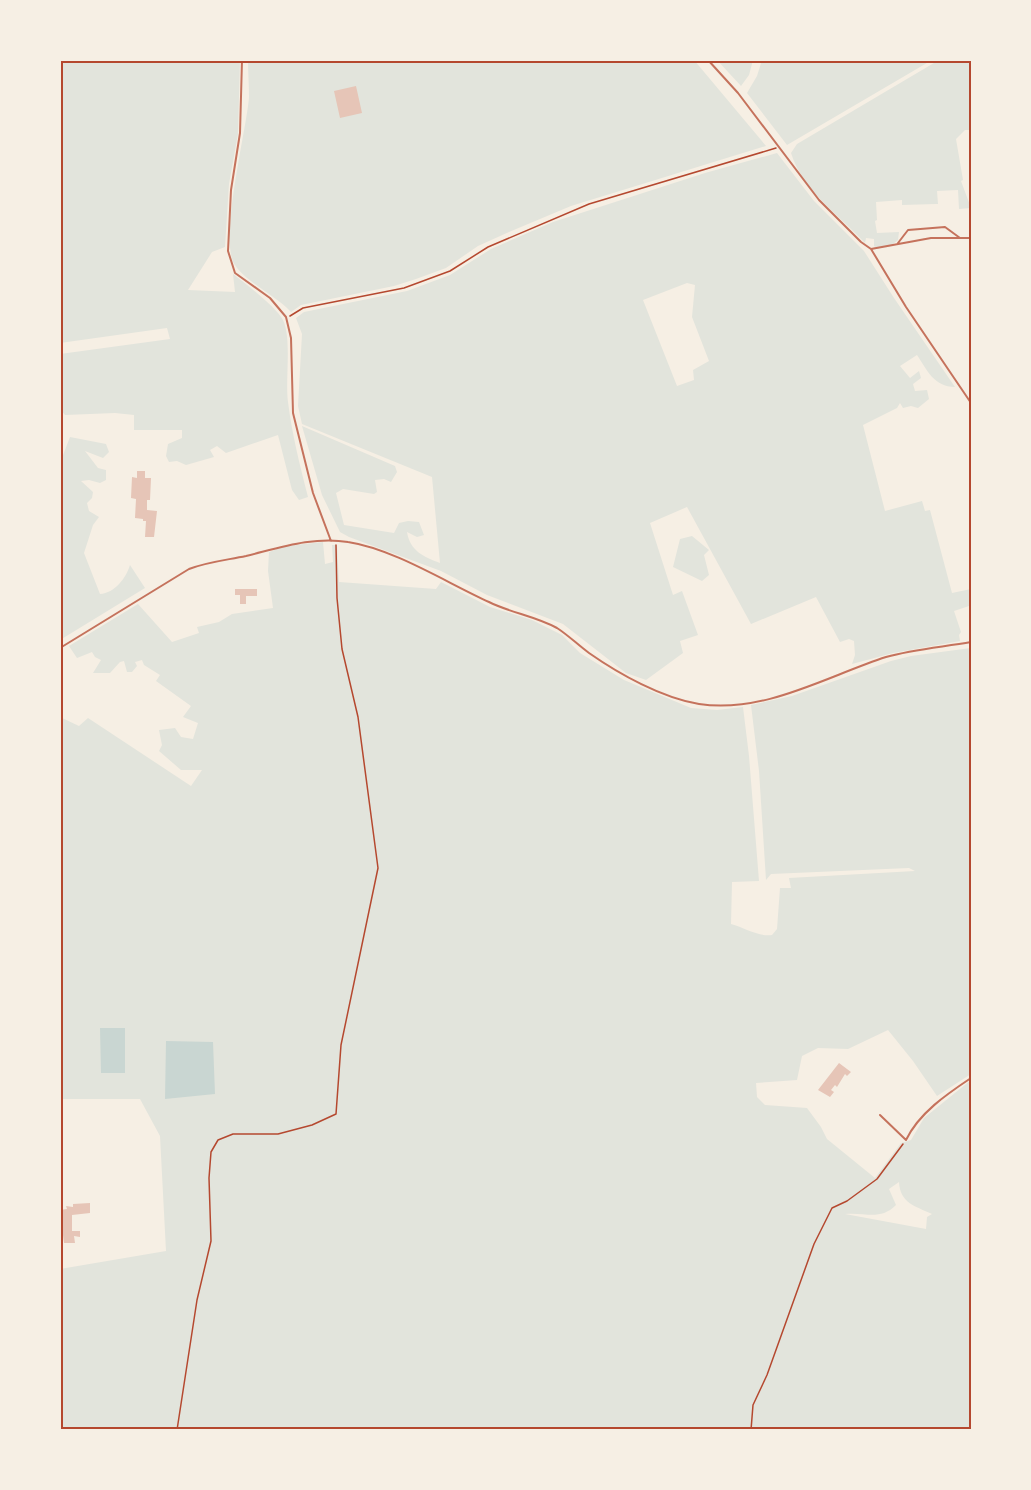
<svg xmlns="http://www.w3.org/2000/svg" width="1031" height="1490" font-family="'Noto Sans',sans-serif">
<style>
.green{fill:#e2e4dc;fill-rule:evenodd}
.water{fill:#c9d6d2}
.building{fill:#e6c5b7}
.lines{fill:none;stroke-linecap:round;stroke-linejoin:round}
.path{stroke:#b5482f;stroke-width:1.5}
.minor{stroke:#c5725c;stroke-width:2}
.neatline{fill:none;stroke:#b5482f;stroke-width:2}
</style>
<rect width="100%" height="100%" fill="#f6efe4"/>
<path class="green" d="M 60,60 L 240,60 L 238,134 L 229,184 L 225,247 L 212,252 L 188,290 L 235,292 L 233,274 C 245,283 277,308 283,320 C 292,339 285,380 288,402 C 292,434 300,466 308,497 L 299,500 L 292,490 L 278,435 L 226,453 L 217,446 L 210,450 L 214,457 L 186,465 L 177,461 L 169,462 L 166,456 L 168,444 L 182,438 L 182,430 L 134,430 L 134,415 L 115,413 L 65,415 L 60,409 L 60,354 L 170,339 L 167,328 L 60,343 Z
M 248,60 L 694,60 L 766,146 L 571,206 L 509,232 L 478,246 L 446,268 L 416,279 L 394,286 L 301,305 L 291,312 C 275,295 246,282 235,265 C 218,243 247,128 249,97 C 249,85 248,72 248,60 Z
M 717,60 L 753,60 L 749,75 L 741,86 Z
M 762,60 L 932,60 L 787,145 L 747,93 L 757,76 Z
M 939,60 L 971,60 L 971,130 L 965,130 L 956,139 L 963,180 L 961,181 L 971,208 L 959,209 L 958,190 L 937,191 L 938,204 L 936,204 L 902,205 L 902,200 L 876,202 L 877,220 L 875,221 L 877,233 L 899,232 L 898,240 L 889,247 L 877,248 L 874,246 L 874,239 L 866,238 L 865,243 C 839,215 803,191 791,153 L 797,144 Z
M 777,153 L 814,201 L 864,251 L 894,298 L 955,387 C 934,387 927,370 917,355 L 900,366 L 910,378 L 919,371 L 921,378 L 913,384 L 915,391 L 927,390 L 929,399 L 918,408 L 911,406 L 903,408 L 900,403 L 897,408 L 863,425 L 885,511 L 922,501 L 925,511 L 930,510 L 952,593 L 971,589 L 971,610 L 969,606 L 954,611 L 961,632 L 959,635 L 960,641 L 893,653 L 852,664 L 855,655 L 854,641 L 849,639 L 840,642 L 816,597 L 751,624 L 687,507 L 650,523 L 673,595 L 682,591 L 698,635 L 680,641 L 683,653 L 646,680 L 626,673 L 563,624 L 487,595 L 441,571 L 349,537 L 340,532 L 322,495 L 302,426 L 395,466 L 397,472 L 391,482 L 384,479 L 375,480 L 377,492 L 374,494 L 343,489 L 336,493 L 344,525 L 394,533 L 399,523 L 408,521 L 419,522 L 424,535 L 417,537 L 407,532 C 410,551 424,557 440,563 L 432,477 L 302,424 L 298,406 L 302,334 L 296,318 L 304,312 L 407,291 L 450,275 L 491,249 L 553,222 L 705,173 ZM 687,283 L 695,285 L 692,317 L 709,361 L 693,370 L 694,380 L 677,386 L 643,300 Z
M 70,437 L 106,444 L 109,452 L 103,458 L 85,451 L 98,468 L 106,470 L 106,480 L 100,483 L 89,480 L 81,481 L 93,492 L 92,498 L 87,503 L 89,511 L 99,517 L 93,525 L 84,553 L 100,594 C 115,593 126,578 130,565 L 145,588 L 60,640 L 60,463 Z
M 692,536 L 709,550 L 704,555 L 709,575 L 702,581 L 673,567 L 680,539 Z
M 323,542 L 325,564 L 333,562 L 332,545 L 337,545 L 339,582 L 436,589 L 441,582 L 490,607 L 532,620 L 562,635 L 580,653 L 624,680 L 691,708 L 717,710 L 743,707 L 749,756 L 759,881 L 732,882 L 731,924 C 745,928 759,937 772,935 L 777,929 L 780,888 L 791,888 L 789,878 L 915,871 L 909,868 L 771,874 L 766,880 L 759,771 L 751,705 L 792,696 L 891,661 L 911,656 L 971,648 L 971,1074 L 937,1096 L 913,1061 L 888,1030 L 848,1049 L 818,1048 L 802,1056 L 797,1080 L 756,1083 L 757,1097 L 765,1105 L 807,1108 L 821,1127 L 827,1139 L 875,1178 L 901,1143 L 911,1140 L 924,1118 L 971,1080 L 971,1430 L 60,1430 L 60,1269 L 166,1251 L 160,1136 L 140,1099 L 60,1099 L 60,717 L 79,726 L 88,718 L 191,786 L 202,770 L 181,770 L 159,751 L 162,745 L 159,730 L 175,728 L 181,737 L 193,739 L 198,723 L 183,717 L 191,706 L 156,681 L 160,675 L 144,665 L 142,660 L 135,662 L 137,666 L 132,672 L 127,672 L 124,661 L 120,662 L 110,673 L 93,673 L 101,660 L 95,657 L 92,652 L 77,658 L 69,646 L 138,604 L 172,642 L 199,633 L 197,627 L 219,622 L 232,614 L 273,608 L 268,571 L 269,552 L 286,546 ZM 899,1182 C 900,1203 915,1206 932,1214 L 927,1217 L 926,1229 L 845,1214 C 866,1212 880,1221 896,1205 L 889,1189 Z"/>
<path class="water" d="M 100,1028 L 125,1028 L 125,1073 L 101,1073 Z
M 166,1041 L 213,1042 L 215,1094 L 165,1099 Z"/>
<path class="building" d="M 356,86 L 362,113 L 340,118 L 334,91 Z
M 137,471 L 145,471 L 145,478 L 151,478 L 150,500 L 147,500 L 147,510 L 157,511 L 154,537 L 145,537 L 146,521 L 143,521 L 143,519 L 135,518 L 136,499 L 131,498 L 132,477 L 137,478 Z
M 235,589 L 257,589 L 257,596 L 246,596 L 246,604 L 240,604 L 240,595 L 235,595 Z
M 839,1063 L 851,1072 L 847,1076 L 845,1074 L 837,1087 L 835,1085 L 831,1090 L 834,1092 L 830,1097 L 818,1090 Z
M 90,1203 L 90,1213 L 72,1215 L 72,1231 L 80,1231 L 80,1237 L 74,1236 L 75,1243 L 64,1243 L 62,1227 L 60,1223 L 60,1210 L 67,1209 L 66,1206 L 73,1207 L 73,1204 Z"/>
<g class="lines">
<path class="path" d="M 290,316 L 303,308 L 404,288 L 450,271 L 488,247 L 589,204 L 776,148
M 177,1430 L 197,1300 L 211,1241 L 209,1178 L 211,1152 L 218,1140 L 233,1134 L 278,1134 L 312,1125 L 336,1114 L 341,1045 L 378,868 L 358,717 L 342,649 L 337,598 L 336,545
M 751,1430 L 753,1405 L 767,1375 L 814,1244 L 832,1208 L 847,1201 L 877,1179 L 903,1144"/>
<path class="minor" d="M 242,60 L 240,133 L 231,190 L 228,251 L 235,273 L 270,298 L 286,317 L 291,338 L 293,413 L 313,493 L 331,541
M 708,60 L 738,93 L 819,200 L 861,242 L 871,249 L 906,307 L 971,403
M 898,243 L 908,230 L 945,227 L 960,238
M 871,249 L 931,238 L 971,238
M 60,648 L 189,569 C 207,562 227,560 246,556 C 279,548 314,536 348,542 C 394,549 447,583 489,602 C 511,613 535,616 557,628 C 568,635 578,645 589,653 C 619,674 662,698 699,704 C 764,714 827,676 886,657 C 914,649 943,647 971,642
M 880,1115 L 906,1140 C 919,1113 947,1094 971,1078"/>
</g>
<rect width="1031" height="1490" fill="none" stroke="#f6efe4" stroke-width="123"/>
<rect x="62" y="62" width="908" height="1366" class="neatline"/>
</svg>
